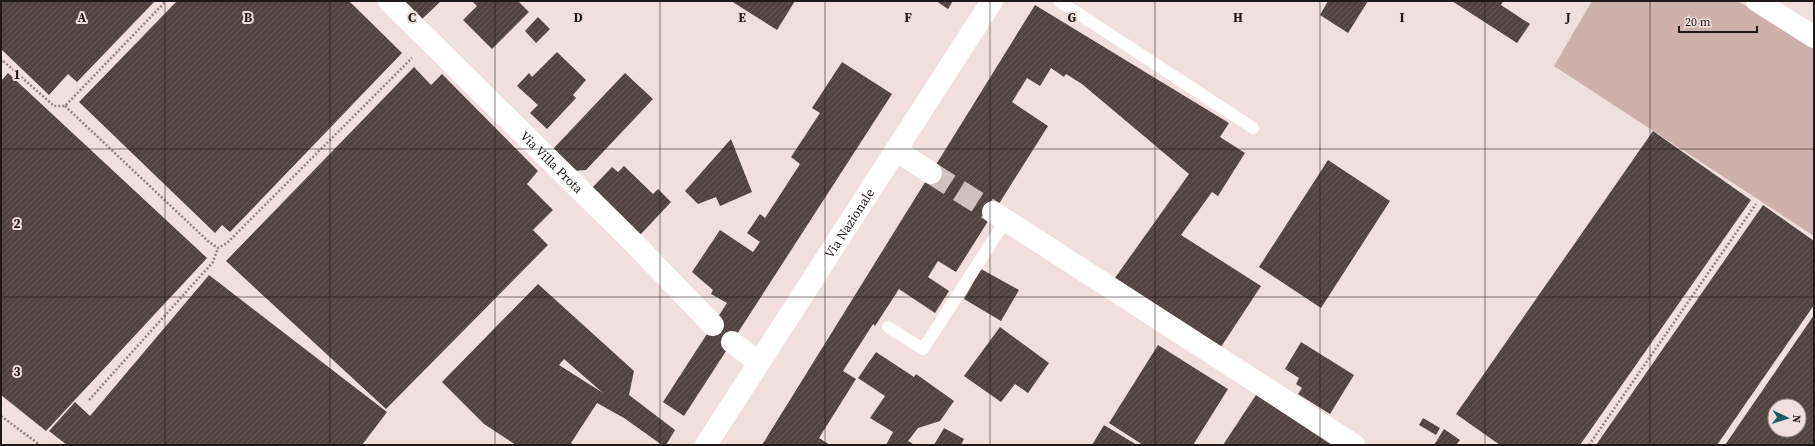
<svg xmlns="http://www.w3.org/2000/svg" width="1815" height="446" font-family="'Source Serif 4',serif">
<style>
.grass{fill:#cdb0ac}
.building{fill:url(#building-hatch);fill-rule:evenodd}
.lines{fill:none;stroke-linecap:round;stroke-linejoin:round}
.minor-tunnel{stroke:#d0c1bf;stroke-width:22;stroke-dasharray:22 11;stroke-linecap:butt}
.path{stroke:#8f8382;stroke-width:2.5;stroke-dasharray:2 2;stroke-linecap:butt}
.service{stroke:#fff;stroke-width:12}
.minor{stroke:#fff;stroke-width:22}
.primary{stroke:#fff;stroke-width:22}
.grid{fill:none;stroke:#1e1818;stroke-width:1;stroke-opacity:0.55}
.labels{text-anchor:middle;stroke-width:4;stroke-linejoin:round;paint-order:stroke}
.street-label{font-size:13px;fill:#1e1818;stroke:#f0dfdc}
.grid-label{font-size:13px;text-anchor:middle;font-weight:bold;fill:#1e1818;stroke:#f0dfdc;stroke-width:4;stroke-linejoin:round;paint-order:stroke}
</style>
<defs>
<pattern id="building-hatch" width="6" height="6" patternUnits="userSpaceOnUse"><rect width="6" height="6" fill="#514341"/><path d="M-1 1l2-2M0 6l6-6M5 7l2-2" fill="none" stroke="#665b59"/></pattern>
</defs>
<rect width="100%" height="100%" fill="#f0dfdc"/>
<path class="grass" d="M 1592,1 L 1738,1 L 1814,49 L 1814,236 L 1554,66 Z"/>
<path class="building" d="M 1,1 L 155,1 L 77,82 L 68,74 L 49,95 L 1,49 Z
M 177,1 L 349,1 L 402,53 L 230,232 L 222,225 L 215,233 L 79,102 Z
M 404,1 L 441,1 L 422,19 Z
M 472,1 L 518,1 L 529,12 L 492,49 L 463,20 L 477,6 Z
M 731,1 L 795,1 L 777,30 Z
M 936,1 L 953,1 L 948,9 Z
M 1328,1 L 1368,1 L 1348,33 L 1320,15 Z
M 1452,1 L 1503,1 L 1501,5 L 1530,24 L 1517,43 Z
M 1035,5 L 1229,123 L 1220,137 L 1245,153 L 1218,196 L 1212,192 L 1181,235 L 1261,286 L 1219,350 L 1112,282 L 1189,174 L 1082,84 L 1066,74 L 1064,77 L 1051,68 L 1040,86 L 1027,78 L 1012,102 L 1048,126 L 956,272 L 938,261 L 928,277 L 949,291 L 935,313 L 899,289 L 875,326 L 873,324 L 843,371 L 856,379 L 819,438 L 830,445 L 762,445 Z
M 538,17 L 550,29 L 536,43 L 525,31 Z
M 557,52 L 586,80 L 573,95 L 576,98 L 547,129 L 530,113 L 538,105 L 517,86 L 529,73 L 532,77 Z
M 842,62 L 892,94 L 684,416 L 663,402 L 727,303 L 711,294 L 713,290 L 692,272 L 720,230 L 753,252 L 760,242 L 747,233 L 760,214 L 765,218 L 800,164 L 791,157 L 820,113 L 812,108 Z
M 414,67 L 431,85 L 442,74 L 538,171 L 527,184 L 553,210 L 533,230 L 548,245 L 386,409 L 226,261 Z
M 8,73 L 207,258 L 46,431 L 1,395 L 1,81 Z
M 625,73 L 653,99 L 586,170 L 574,171 L 552,150 Z
M 1653,131 L 1751,200 L 1580,445 L 1500,445 L 1456,414 Z
M 731,139 L 752,192 L 720,206 L 716,197 L 698,204 L 685,191 Z
M 1328,160 L 1390,201 L 1321,308 L 1259,267 Z
M 624,166 L 653,194 L 658,189 L 671,202 L 640,235 L 591,189 L 612,167 L 618,172 Z
M 1763,205 L 1814,241 L 1814,305 L 1717,445 L 1596,445 Z
M 981,269 L 1019,290 L 1001,321 L 964,299 Z
M 209,275 L 387,412 L 362,445 L 67,445 L 49,431 L 75,402 L 90,416 Z
M 538,284 L 634,371 L 629,395 L 675,430 L 666,445 L 662,445 L 624,418 L 597,403 L 571,443 L 574,445 L 516,445 L 484,424 L 442,382 ZM 564,359 L 603,393 L 559,365 Z
M 1814,315 L 1814,445 L 1725,445 ZM 1775,406 L 1799,406 L 1799,430 L 1775,430 Z
M 1000,327 L 1049,363 L 1028,393 L 1015,384 L 1001,402 L 964,376 Z
M 1301,342 L 1354,375 L 1330,414 L 1298,394 L 1302,388 L 1296,384 L 1299,378 L 1285,369 Z
M 1158,345 L 1228,389 L 1193,445 L 1143,445 L 1109,423 Z
M 876,352 L 914,377 L 916,374 L 954,401 L 940,421 L 918,428 L 908,441 L 915,445 L 886,445 L 893,432 L 870,418 L 885,396 L 858,378 Z
M 1256,395 L 1332,445 L 1223,445 Z
M 1423,418 L 1440,428 L 1436,435 L 1419,425 Z
M 1104,425 L 1137,445 L 1092,445 Z
M 944,428 L 964,439 L 961,445 L 934,445 Z
M 1444,429 L 1460,440 L 1456,445 L 1434,445 Z"/>
<g class="lines">
<path class="minor-tunnel" d="M 931,173 L 993,212"/>
<path class="path" d="M 1,62 L 2,60 L 54,106 L 65,106 L 166,1
M 65,106 L 209,242 L 218,248 L 227,243 L 412,58
M 89,400 L 213,262 L 218,248
M 1,416 L 40,445
M 1589,445 L 1756,204"/>
<path class="service" d="M 1059,1 L 1253,128
M 888,327 L 923,349 L 1006,220"/>
<g class="minor">
<path id="s1" d="M 389,1 L 632,241 L 713,325"/>
<path d="M 1757,1 L 1814,37"/>
<path d="M 896,150 L 931,173"/>
<path d="M 993,212 L 1354,445"/>
<path d="M 732,342 L 758,362"/>
</g>
<path class="primary" id="s2" d="M 706,445 L 992,1"/>
</g>
<path class="grid" d="M 165,1 L 165,445M 330,1 L 330,445M 495,1 L 495,445M 660,1 L 660,445M 825,1 L 825,445M 990,1 L 990,445M 1155,1 L 1155,445M 1320,1 L 1320,445M 1485,1 L 1485,445M 1650,1 L 1650,445M 1,149 L 1814,149M 1,297 L 1814,297"/>
<g class="labels">
<g class="street-label">
<text dy="5" stroke="none"><textPath href="#s1" startOffset="229">Via Villa Prota</textPath></text>
<text dy="5" stroke="none"><textPath href="#s2" startOffset="264">Via Nazionale</textPath></text>
</g>
</g>
<g class="grid-label">
<text x="82" y="22">A</text>
<text x="248" y="22">B</text>
<text x="412" y="22">C</text>
<text x="578" y="22">D</text>
<text x="742" y="22">E</text>
<text x="908" y="22">F</text>
<text x="1072" y="22">G</text>
<text x="1238" y="22">H</text>
<text x="1402" y="22">I</text>
<text x="1568" y="22">J</text>
<text x="17" y="79">1</text>
<text x="17" y="228">2</text>
<text x="17" y="376">3</text>
</g>
<rect width="1815" height="446" fill="none" stroke="#1e1818" stroke-width="4"/>
<g transform="translate(1787 418) rotate(94)"><circle r="19" fill="#f0dfdc" stroke="#9c8f8e"/>
<path d="M0-3L7 15L0 10L-7 15Z" fill="#13606b"/>
<text y="-6" font-size="11" font-weight="bold" text-anchor="middle" fill="#1e1818">N</text>
</g>
<path d="M1679 26v6h78v-6" fill="none" stroke="#1e1818" stroke-width="2"/>
<text x="1685" y="26" font-size="12" fill="#1e1818" stroke="#f0dfdc" stroke-width="3" paint-order="stroke">20 m</text>
</svg>
